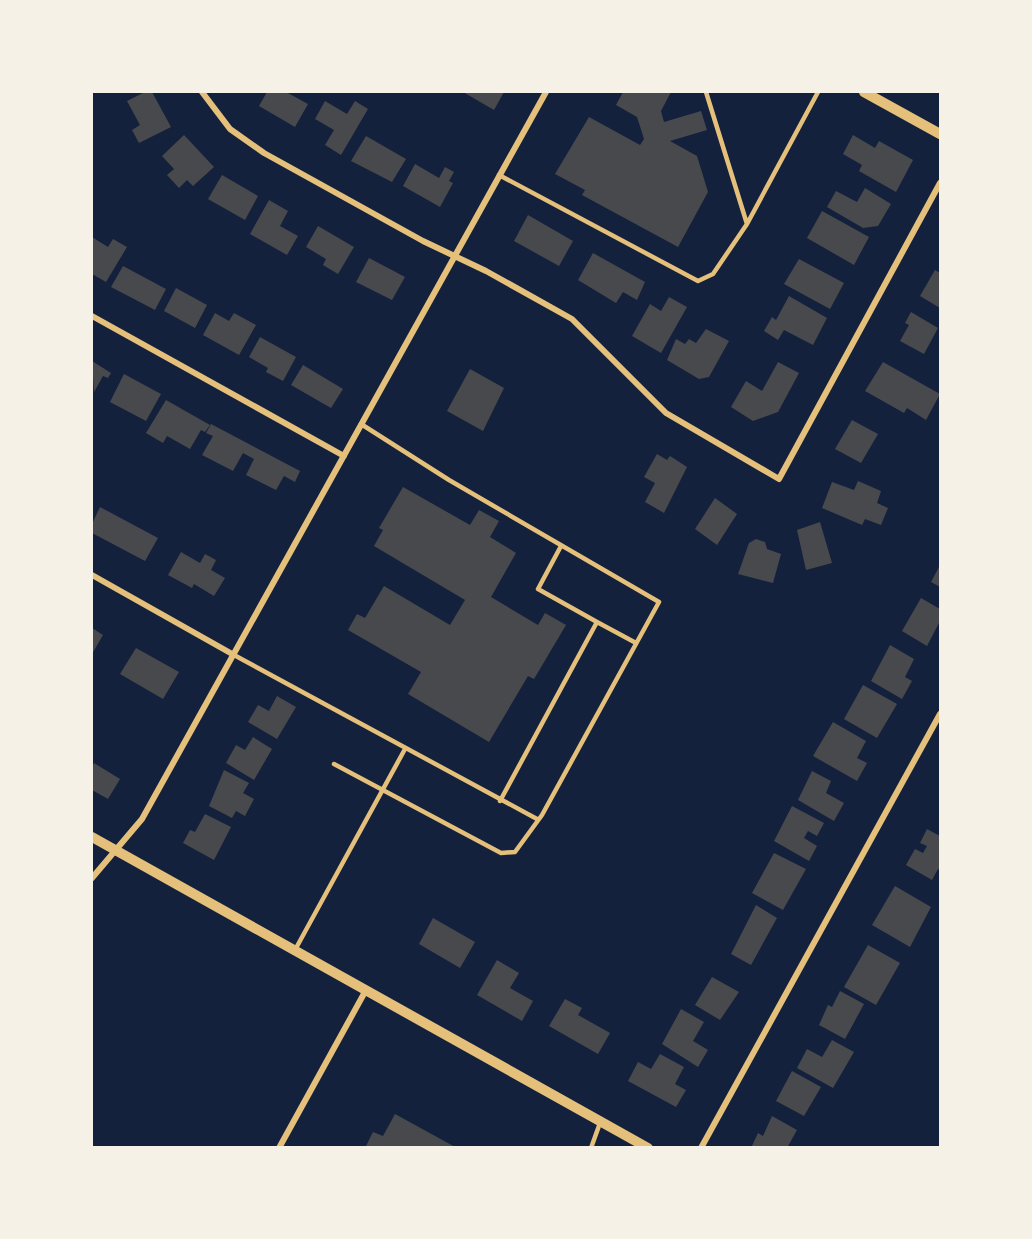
<svg xmlns="http://www.w3.org/2000/svg" width="1032" height="1239" font-family="Rubik,sans-serif">
<style>
.building{fill:#48494c}
.lines{fill:none;stroke-linecap:round;stroke-linejoin:round}
.service{stroke:#e5c07b;stroke-width:4.5}
.minor{stroke:#e5c07b;stroke-width:6}
.tertiary{stroke:#e5c07b;stroke-width:10}
</style>
<rect width="100%" height="100%" fill="#14213d"/>
<path class="building" d="M 145,92 L 152,92 L 171,127 L 139,143 L 132,130 L 140,125 L 127,101 Z
M 267,92 L 286,92 L 308,104 L 295,127 L 259,106 Z
M 463,92 L 504,92 L 494,110 Z
M 623,92 L 671,92 L 661,111 L 664,122 L 701,111 L 707,130 L 670,141 L 697,156 L 708,192 L 678,247 L 582,195 L 585,190 L 555,174 L 589,117 L 640,145 L 644,139 L 637,117 L 616,105 Z
M 325,101 L 347,114 L 355,101 L 368,109 L 341,155 L 325,145 L 334,130 L 315,119 Z
M 184,135 L 214,167 L 193,186 L 187,180 L 179,188 L 167,175 L 174,169 L 162,156 Z
M 853,135 L 875,148 L 879,141 L 913,160 L 896,192 L 859,171 L 862,165 L 843,154 Z
M 366,136 L 406,159 L 392,182 L 351,161 Z
M 415,164 L 439,178 L 445,167 L 454,172 L 449,181 L 453,183 L 440,207 L 403,186 Z
M 222,175 L 258,196 L 245,220 L 208,199 Z
M 865,188 L 891,204 L 878,226 L 863,228 L 827,207 L 836,191 L 857,202 Z
M 269,200 L 288,211 L 280,226 L 298,236 L 287,255 L 250,234 Z
M 822,211 L 869,237 L 854,265 L 807,238 Z
M 528,215 L 573,241 L 559,266 L 514,241 Z
M 318,226 L 354,247 L 338,274 L 323,265 L 326,259 L 306,247 Z
M 92,237 L 108,247 L 113,239 L 127,247 L 106,282 L 92,274 Z
M 593,253 L 645,282 L 637,300 L 623,292 L 616,303 L 578,280 Z
M 369,258 L 405,277 L 392,300 L 356,282 Z
M 799,259 L 844,283 L 830,309 L 784,284 Z
M 123,266 L 166,289 L 155,310 L 111,287 Z
M 935,270 L 940,273 L 940,308 L 920,296 Z
M 176,288 L 207,305 L 195,328 L 164,311 Z
M 789,296 L 827,318 L 813,345 L 784,330 L 778,340 L 764,331 L 772,317 L 776,320 Z
M 669,297 L 687,307 L 661,353 L 632,336 L 650,304 L 661,311 Z
M 911,312 L 938,328 L 924,354 L 900,341 L 909,325 L 905,323 Z
M 215,313 L 229,321 L 234,313 L 256,325 L 239,355 L 203,335 Z
M 706,329 L 729,341 L 709,377 L 699,379 L 667,360 L 676,339 L 685,344 L 689,339 L 696,343 Z
M 260,337 L 296,357 L 283,381 L 266,372 L 268,368 L 249,357 Z
M 92,361 L 111,373 L 108,378 L 103,376 L 94,392 Z
M 778,362 L 799,373 L 778,412 L 753,421 L 731,407 L 746,381 L 762,391 Z
M 883,362 L 940,394 L 926,420 L 907,408 L 904,413 L 865,391 Z
M 303,365 L 343,389 L 331,408 L 291,385 Z
M 470,369 L 504,388 L 483,431 L 447,411 Z
M 124,374 L 161,394 L 146,421 L 110,402 Z
M 166,400 L 210,425 L 205,432 L 201,430 L 190,449 L 167,436 L 163,443 L 146,433 Z
M 852,420 L 878,434 L 861,463 L 835,449 Z
M 211,424 L 300,471 L 295,482 L 284,476 L 276,490 L 246,475 L 254,459 L 243,453 L 233,471 L 202,455 L 213,436 L 206,433 Z
M 657,454 L 667,460 L 670,456 L 687,467 L 664,513 L 645,502 L 655,483 L 644,477 Z
M 858,481 L 881,491 L 877,503 L 888,508 L 881,525 L 865,519 L 862,525 L 822,508 L 832,482 L 854,490 Z
M 403,487 L 470,525 L 479,510 L 499,521 L 490,537 L 516,553 L 491,597 L 538,625 L 545,613 L 566,625 L 534,679 L 528,676 L 489,742 L 408,694 L 421,672 L 348,630 L 357,614 L 365,618 L 384,586 L 450,625 L 465,600 L 374,546 L 383,530 L 379,528 Z
M 715,498 L 737,514 L 717,545 L 695,529 Z
M 100,507 L 158,538 L 145,561 L 92,533 L 92,524 Z
M 820,522 L 832,563 L 806,570 L 797,530 Z
M 756,539 L 765,542 L 767,549 L 781,554 L 773,583 L 738,574 L 749,543 Z
M 181,552 L 200,563 L 205,554 L 216,560 L 211,570 L 225,578 L 214,596 L 194,584 L 192,588 L 168,575 Z
M 940,565 L 940,587 L 931,582 Z
M 921,598 L 940,609 L 940,621 L 927,646 L 902,631 Z
M 92,628 L 103,635 L 92,654 Z
M 890,645 L 914,659 L 905,677 L 912,681 L 902,699 L 871,681 Z
M 136,648 L 179,672 L 163,699 L 120,674 Z
M 863,685 L 897,704 L 877,738 L 844,719 Z
M 277,696 L 296,707 L 277,739 L 248,722 L 258,705 L 269,711 Z
M 833,722 L 866,741 L 857,758 L 867,763 L 857,781 L 813,756 Z
M 253,737 L 272,749 L 254,780 L 226,763 L 236,745 L 245,750 Z
M 94,763 L 120,779 L 108,799 L 92,790 L 92,768 Z
M 224,770 L 249,783 L 243,793 L 254,799 L 245,816 L 236,811 L 232,818 L 209,806 Z
M 812,771 L 831,781 L 826,793 L 844,803 L 834,821 L 798,800 Z
M 792,806 L 824,823 L 817,836 L 808,831 L 804,838 L 817,846 L 809,861 L 774,841 Z
M 205,814 L 231,827 L 214,860 L 183,843 L 190,830 L 195,832 Z
M 927,829 L 940,836 L 940,870 L 938,869 L 932,880 L 906,865 L 915,849 L 923,853 L 927,846 L 920,843 Z
M 774,853 L 806,869 L 783,910 L 752,893 Z
M 895,886 L 931,907 L 910,947 L 872,925 Z
M 756,905 L 777,918 L 751,965 L 731,954 Z
M 433,918 L 475,942 L 460,968 L 419,944 Z
M 868,945 L 900,963 L 876,1005 L 844,987 Z
M 497,960 L 519,973 L 510,988 L 533,1001 L 522,1021 L 477,995 Z
M 712,977 L 739,992 L 720,1020 L 695,1005 Z
M 840,991 L 864,1004 L 845,1039 L 819,1025 L 828,1005 L 832,1007 Z
M 565,999 L 582,1008 L 578,1015 L 610,1033 L 598,1054 L 549,1026 Z
M 681,1009 L 704,1022 L 693,1041 L 708,1050 L 698,1067 L 662,1044 Z
M 832,1040 L 854,1052 L 833,1088 L 797,1068 L 807,1049 L 822,1057 Z
M 660,1054 L 684,1067 L 675,1084 L 686,1090 L 676,1107 L 628,1081 L 638,1062 L 651,1069 Z
M 792,1071 L 821,1087 L 804,1116 L 776,1101 Z
M 395,1114 L 457,1148 L 365,1148 L 373,1132 L 383,1136 Z
M 772,1116 L 797,1130 L 787,1148 L 751,1148 L 758,1133 L 763,1136 Z"/>
<g class="lines">
<path class="service" d="M 706,92 L 747,224 L 818,92
M 499,175 L 698,281 L 713,274 L 747,224
M 561,546 L 538,589 L 597,622
M 234,655 L 537,819
M 334,764 L 501,853 L 515,852 L 542,815 L 659,602 L 449,480 L 361,424
M 500,801 L 597,622 L 636,643
M 295,950 L 405,749
M 591,1148 L 600,1123"/>
<path class="minor" d="M 202,92 L 230,129 L 264,153 L 423,241 L 486,271 L 572,319 L 666,413 L 779,479 L 940,183
M 92,316 L 344,456
M 92,575 L 234,655
M 92,878 L 142,819 L 546,92
M 279,1148 L 366,990
M 701,1148 L 940,714"/>
<path class="tertiary" d="M 864,92 L 940,134
M 92,837 L 648,1148"/>
</g>
<rect width="1032" height="1239" fill="none" stroke="#f6f1e7" stroke-width="186"/>
</svg>
